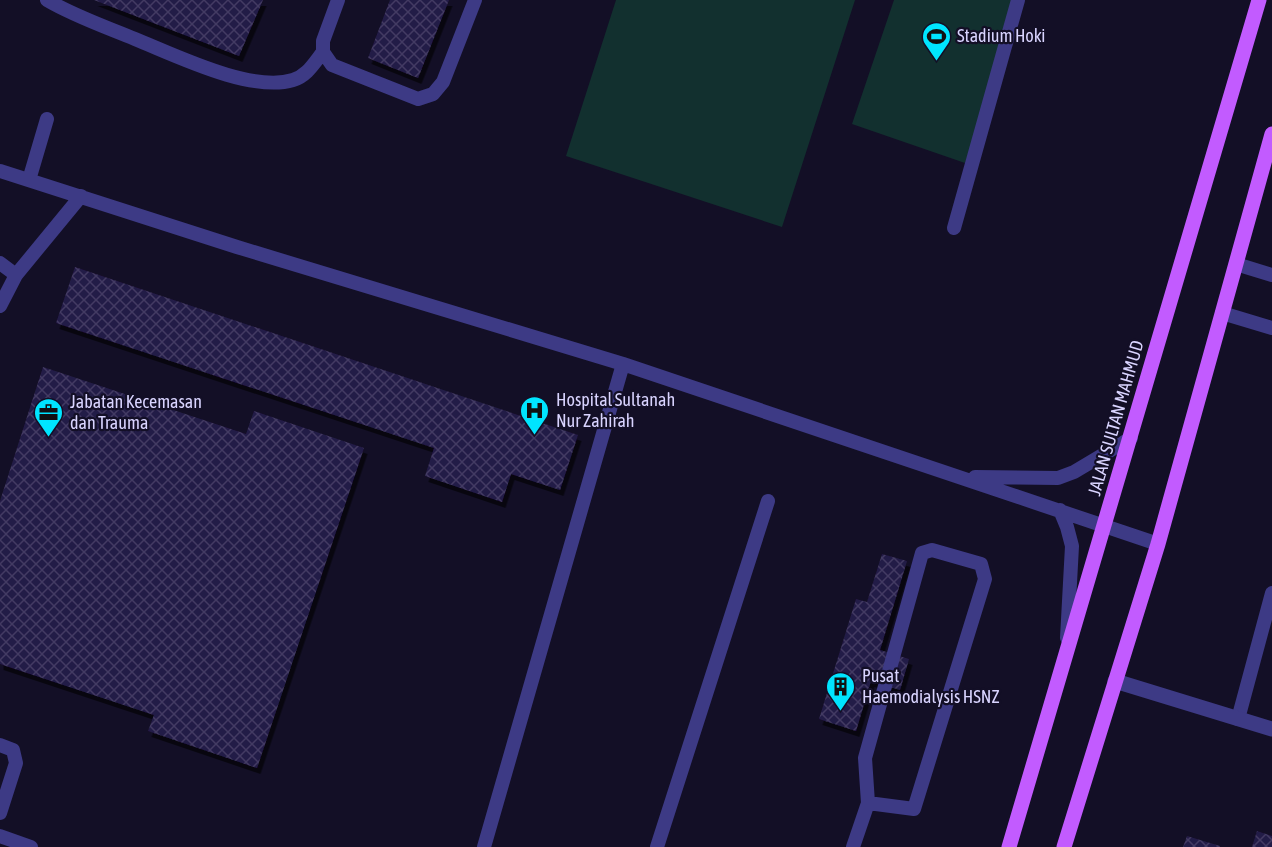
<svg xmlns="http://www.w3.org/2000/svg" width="1272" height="847" font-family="'Asap Condensed',sans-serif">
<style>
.park{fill:#12302f}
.building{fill:url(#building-cross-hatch);filter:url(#shadow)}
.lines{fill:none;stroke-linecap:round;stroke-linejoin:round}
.service{stroke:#3d3a85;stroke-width:14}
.minor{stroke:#3d3a85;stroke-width:15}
.primary{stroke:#c25bff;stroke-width:15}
.labels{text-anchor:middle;stroke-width:4.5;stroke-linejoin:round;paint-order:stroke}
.poi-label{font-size:18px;fill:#d9d4ff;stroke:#130f26;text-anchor:start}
.street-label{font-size:18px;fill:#d9d4ff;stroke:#130f26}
</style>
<defs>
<pattern id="building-cross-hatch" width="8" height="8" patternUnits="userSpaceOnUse" patternTransform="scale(1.5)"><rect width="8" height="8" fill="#241b47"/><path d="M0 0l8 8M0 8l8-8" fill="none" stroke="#433b63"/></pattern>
<filter id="shadow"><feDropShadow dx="3.5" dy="6" stdDeviation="0" flood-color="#0009"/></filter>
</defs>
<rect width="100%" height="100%" fill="#130f26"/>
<path class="park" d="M 616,0 L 855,0 L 782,227 L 566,156 Z
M 894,0 L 1021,0 L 965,163 L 852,124 Z"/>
<path class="building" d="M 94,0 L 263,0 L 239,56 Z
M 390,0 L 449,0 L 418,78 L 368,58 Z
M 75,267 L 578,435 L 560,490 L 511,474 L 502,502 L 425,476 L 434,448 L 56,323 Z
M 43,367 L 246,434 L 254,411 L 364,448 L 257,768 L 148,731 L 154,715 L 0,664 L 0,501 Z
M 882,554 L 907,561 L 880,650 L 909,659 L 900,690 L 871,681 L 856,731 L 819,719 L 856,599 L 867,602 Z
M 1257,831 L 1272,836 L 1272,847 L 1252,847 Z
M 1187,836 L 1220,846 L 1220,847 L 1183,847 Z"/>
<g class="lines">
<path class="service" d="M 47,0 C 74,16 106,27 135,39 C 175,55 251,93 293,80 C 307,76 314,63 323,52
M 338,0 L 323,41 L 323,52 L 332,65 L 418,99 L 433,94 L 443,82 L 475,0
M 0,171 L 237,247 L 623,364 L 1158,544
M 29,180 L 47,119
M 954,228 L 1018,0
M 0,263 L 16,275
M 1236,264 L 1272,275
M 0,306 L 16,275 L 81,196
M 1222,313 L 1272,328
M 975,477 L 1058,478 L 1074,472 L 1131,438
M 1060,510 L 1067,527 L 1072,546 L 1067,638
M 1238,719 L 1272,593
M 0,745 L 13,750 L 16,763 L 0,813
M 0,836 L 31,847
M 484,847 L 623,364
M 657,847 L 768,501
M 853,847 L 868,803 L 865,758 L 922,553 L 932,550 L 981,564 L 985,579 L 914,809 L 868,803"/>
<path class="minor" d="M 1115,681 L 1272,729"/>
<path class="primary" d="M 1009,847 L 1259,0
M 1064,847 L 1158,544 L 1272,134"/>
</g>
<defs>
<symbol id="stadium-pin" viewBox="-11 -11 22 30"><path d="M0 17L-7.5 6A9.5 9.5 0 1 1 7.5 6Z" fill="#00e5ff" stroke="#130f26"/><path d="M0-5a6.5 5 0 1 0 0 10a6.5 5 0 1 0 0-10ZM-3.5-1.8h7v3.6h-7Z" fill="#111"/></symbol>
<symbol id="hospital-pin" viewBox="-11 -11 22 30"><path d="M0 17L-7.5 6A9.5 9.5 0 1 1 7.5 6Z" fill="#00e5ff" stroke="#130f26"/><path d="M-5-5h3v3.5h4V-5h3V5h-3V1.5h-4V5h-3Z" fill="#111"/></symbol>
<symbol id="office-pin" viewBox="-11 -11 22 30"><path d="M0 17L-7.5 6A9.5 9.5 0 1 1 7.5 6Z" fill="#00e5ff" stroke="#130f26"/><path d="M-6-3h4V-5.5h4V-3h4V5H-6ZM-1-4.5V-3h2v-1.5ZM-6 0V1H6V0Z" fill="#111"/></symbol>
<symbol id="building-pin" viewBox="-11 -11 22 30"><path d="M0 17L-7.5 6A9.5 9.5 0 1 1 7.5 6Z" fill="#00e5ff" stroke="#130f26"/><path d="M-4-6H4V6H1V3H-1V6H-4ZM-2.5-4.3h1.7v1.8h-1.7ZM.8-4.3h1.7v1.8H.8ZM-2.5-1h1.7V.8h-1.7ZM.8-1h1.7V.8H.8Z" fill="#111"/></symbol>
</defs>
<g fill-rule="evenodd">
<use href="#stadium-pin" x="920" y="20" width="33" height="45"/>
<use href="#hospital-pin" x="518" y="394" width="33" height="45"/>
<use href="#office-pin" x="32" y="396" width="33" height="45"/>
<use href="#building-pin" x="824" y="670" width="33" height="45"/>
</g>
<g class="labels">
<g class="poi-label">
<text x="957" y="42">Stadium Hoki</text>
<text x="556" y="406">Hospital Sultanah<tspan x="556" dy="21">Nur Zahirah</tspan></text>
<text x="70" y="408">Jabatan Kecemasan<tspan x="70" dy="21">dan Trauma</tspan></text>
<text x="862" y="682">Pusat<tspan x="862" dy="21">Haemodialysis HSNZ</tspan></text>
</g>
<g class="street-label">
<text transform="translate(1116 418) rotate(-74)" y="6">JALAN SULTAN MAHMUD</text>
</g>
</g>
</svg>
